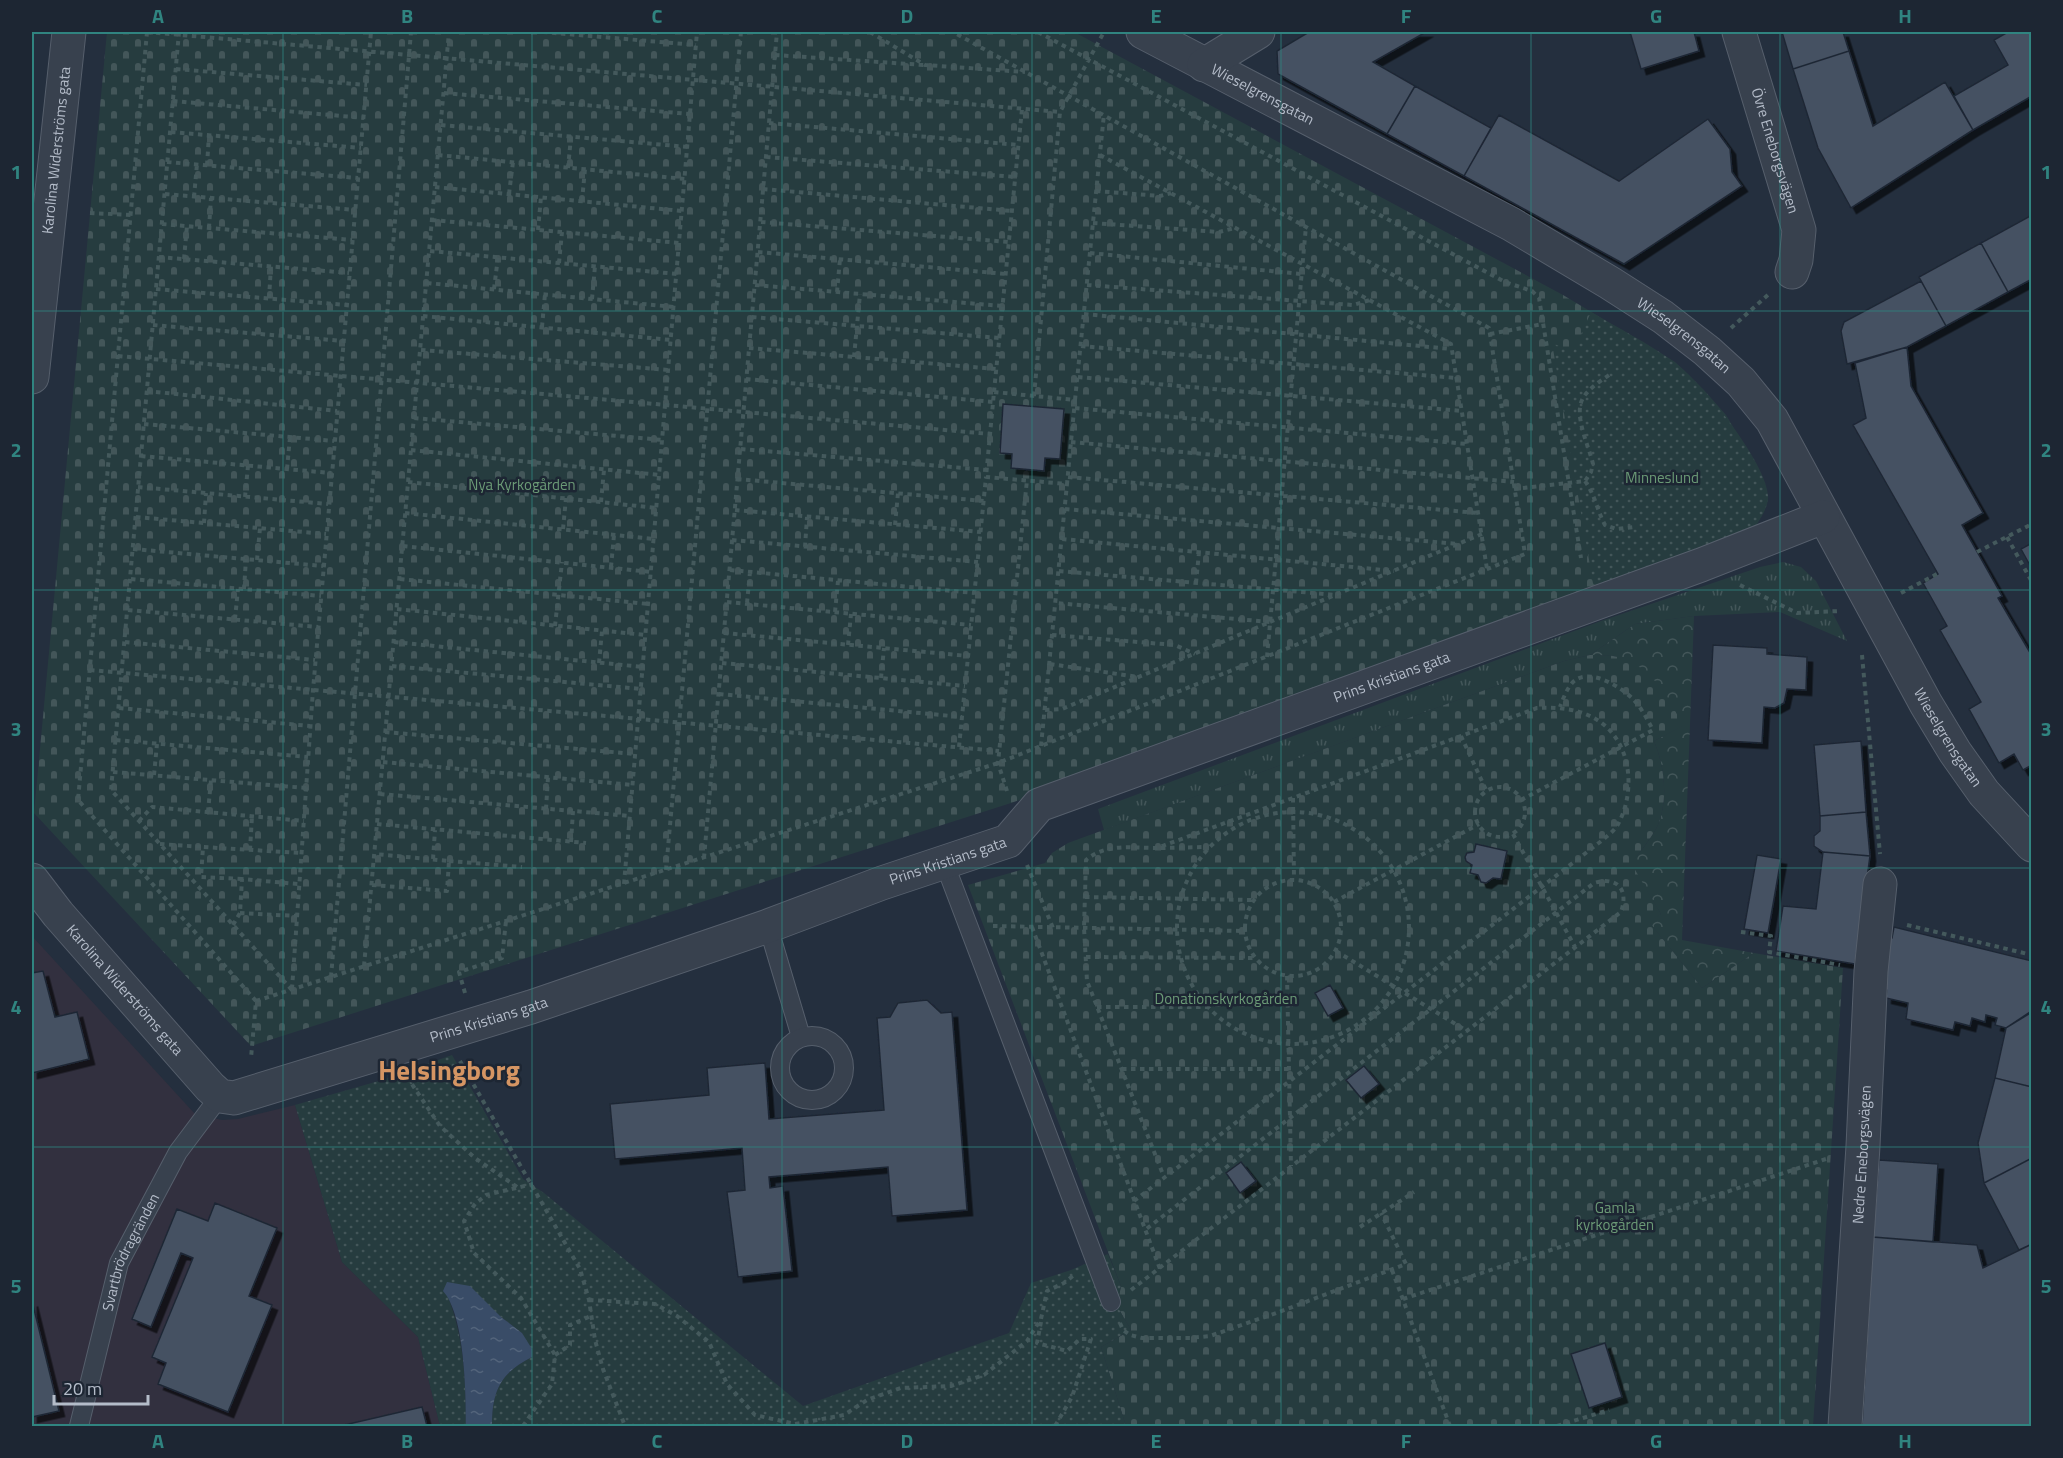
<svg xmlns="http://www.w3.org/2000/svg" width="2063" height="1458" font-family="'Titillium Web',sans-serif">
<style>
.medical{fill:#32303f}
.grass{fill:url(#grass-tufts)}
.forest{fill:url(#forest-crowns)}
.cemetery{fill:url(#cemetery-stones)}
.park{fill:url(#park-dots)}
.water{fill:url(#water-ripples)}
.building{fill:#455162;stroke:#1f2835;stroke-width:1.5;filter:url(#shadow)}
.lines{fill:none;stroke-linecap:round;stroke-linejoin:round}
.lane-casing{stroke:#565f6c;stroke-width:20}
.street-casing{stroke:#565f6c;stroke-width:35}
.path{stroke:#44595c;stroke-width:4;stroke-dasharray:4.5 4.5;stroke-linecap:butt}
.lane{stroke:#38414e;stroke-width:18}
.street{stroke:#38414e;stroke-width:33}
.grid{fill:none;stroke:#308480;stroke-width:1.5;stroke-opacity:0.55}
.labels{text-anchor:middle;stroke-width:5;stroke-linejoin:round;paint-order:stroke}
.street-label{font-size:15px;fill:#b4bcc9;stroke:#1d2633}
.park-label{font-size:15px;fill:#6b9a76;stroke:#1d2633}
.town-label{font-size:27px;font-weight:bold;fill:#d59563;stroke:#1d2633}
.neatline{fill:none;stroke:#308480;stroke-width:2}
.grid-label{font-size:20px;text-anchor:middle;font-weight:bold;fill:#308480}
</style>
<defs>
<pattern id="grass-tufts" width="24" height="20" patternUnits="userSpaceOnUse" patternTransform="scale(1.5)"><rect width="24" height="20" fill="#263c3f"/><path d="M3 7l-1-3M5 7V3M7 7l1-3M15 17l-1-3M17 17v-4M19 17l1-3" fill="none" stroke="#435659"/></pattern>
<pattern id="forest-crowns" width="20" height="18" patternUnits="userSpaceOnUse" patternTransform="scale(1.5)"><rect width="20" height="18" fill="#263c3f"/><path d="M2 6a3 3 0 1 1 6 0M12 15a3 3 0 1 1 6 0" fill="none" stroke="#435659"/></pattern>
<pattern id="cemetery-stones" width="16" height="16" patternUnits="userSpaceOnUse" patternTransform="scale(1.5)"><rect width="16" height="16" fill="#263c3f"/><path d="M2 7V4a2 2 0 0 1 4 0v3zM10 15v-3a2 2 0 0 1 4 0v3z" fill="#435659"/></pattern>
<pattern id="park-dots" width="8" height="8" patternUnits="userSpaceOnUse" patternTransform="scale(1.5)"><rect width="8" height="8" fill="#263c3f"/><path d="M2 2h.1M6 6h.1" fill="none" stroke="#435659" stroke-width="1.8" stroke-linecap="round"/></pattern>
<pattern id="water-ripples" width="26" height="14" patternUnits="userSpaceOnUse" patternTransform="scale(1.5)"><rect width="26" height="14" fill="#394c67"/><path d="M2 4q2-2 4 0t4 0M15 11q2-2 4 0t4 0" fill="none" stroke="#53647b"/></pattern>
<filter id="shadow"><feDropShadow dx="5.5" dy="5.5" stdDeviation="0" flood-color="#0009"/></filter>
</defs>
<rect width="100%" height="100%" fill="#242f3e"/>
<path class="medical" d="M 32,936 L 195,1114 L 222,1120 L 238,1119 L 295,1105 L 342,1262 L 418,1337 L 440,1426 L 32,1426 Z"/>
<path class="grass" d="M 1783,562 L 1801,567 L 1816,581 L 1847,641 L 1780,612 L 1694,616 L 1635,624 L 1590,655 L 1564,661 L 1104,830 L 1098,809 L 1601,621 L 1760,567 Z"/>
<path class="forest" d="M 1694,616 L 1682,940 L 1754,953 L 1702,988 L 1649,922 L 1661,914 L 1630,863 C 1640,853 1649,841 1656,829 C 1669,803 1665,767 1654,741 L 1682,726 L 1615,656 L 1590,655 L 1635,624 Z"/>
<path class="cemetery" d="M 107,32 L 1074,32 L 1563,295 L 1675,362 L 1703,389 L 1726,415 L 1755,463 L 1765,485 L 1768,499 L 1764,512 L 1754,529 L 1278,707 L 1011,803 L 251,1046 L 34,813 Z
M 1590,655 C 1597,655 1605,655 1613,656 C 1649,662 1669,697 1683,726 L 1654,741 C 1665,767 1669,803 1656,829 C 1649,841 1640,852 1631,863 L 1661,914 L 1650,923 L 1702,988 L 1754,953 L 1843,968 L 1813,1426 L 1126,1426 L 1101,1347 L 1131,1330 L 1117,1306 L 1121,1286 L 968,885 L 1045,863 L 1052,853 L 1068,843 L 1564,661 Z"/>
<path class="park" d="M 1591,312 C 1618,328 1648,343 1674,362 C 1700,380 1772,468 1768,500 C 1766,511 1759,520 1754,529 L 1595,595 L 1552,343 L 1573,352 Z
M 452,1055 L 523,1179 L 544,1193 L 803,1406 L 1009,1333 L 1031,1283 L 1071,1270 L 1108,1254 L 1121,1286 L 1117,1306 L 1131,1330 L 1101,1347 L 1126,1426 L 492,1426 C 492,1391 500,1373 532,1357 L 522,1333 L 501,1317 L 448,1297 C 464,1338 466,1383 466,1426 L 440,1426 L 418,1337 L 342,1262 L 295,1105 L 382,1080 Z"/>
<path class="water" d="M 447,1282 L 470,1286 L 501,1317 L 522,1333 L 532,1349 L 532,1357 C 500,1373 492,1391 492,1426 L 466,1426 C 466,1394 465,1315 443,1291 Z"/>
<path class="building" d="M 1309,32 L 1426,32 L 1373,62 L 1415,86 L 1387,134 L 1278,74 L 1277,51 Z
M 1630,32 L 1694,32 L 1699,51 L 1641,69 Z
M 1782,32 L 1843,32 L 1849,51 L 1793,69 Z
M 2008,32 L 2032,32 L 2032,96 L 1973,130 L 1954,96 L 2008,65 L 1994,40 Z
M 1849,51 L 1873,126 L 1945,82 L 1973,130 L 1851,208 L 1818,148 L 1793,69 Z
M 1415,86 L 1491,128 L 1464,176 L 1387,134 Z
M 1499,115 L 1619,181 L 1708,119 L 1730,149 L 1732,172 L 1742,186 L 1624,264 L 1464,176 Z
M 2032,215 L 2032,279 L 2008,292 L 1981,243 Z
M 1981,243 L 2008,292 L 1946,326 L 1919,277 Z
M 1921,281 L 1946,326 L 1907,347 L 1847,364 L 1841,331 L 1844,322 Z
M 1907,347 L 1911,386 L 1983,513 L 1962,525 L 2002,596 L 1998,598 L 2032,656 L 2032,765 L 2023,770 L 2014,754 L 1999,763 L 1969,709 L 1981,702 L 1940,630 L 1947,626 L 1923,583 L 1938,574 L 1853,425 L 1866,418 L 1855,363 Z
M 1003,404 L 1064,409 L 1060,459 L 1045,458 L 1044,471 L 1011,468 L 1012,454 L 1000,453 Z
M 2032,543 L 2032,569 L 2021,549 Z
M 1713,645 L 1767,648 L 1767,654 L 1807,657 L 1806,690 L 1787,689 L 1784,703 L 1775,708 L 1764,707 L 1762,743 L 1708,740 Z
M 1861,741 L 1866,812 L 1820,816 L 1814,745 Z
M 1866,812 L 1870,856 L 1823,852 L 1814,846 L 1814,836 L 1820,831 L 1820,816 Z
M 1476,844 L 1507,851 L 1501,879 L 1493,878 L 1486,883 L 1481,882 L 1478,875 L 1470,873 L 1472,865 L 1466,861 L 1465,857 L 1467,853 L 1474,852 Z
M 1823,852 L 1870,856 L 1855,964 L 1776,951 L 1783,906 L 1816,909 Z
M 1757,855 L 1781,859 L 1768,933 L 1744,929 Z
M 1894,927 L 2032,961 L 2032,1012 L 2006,1028 L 1995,1025 L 1997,1018 L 1986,1015 L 1985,1022 L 1972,1018 L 1970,1026 L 1955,1022 L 1953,1030 L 1906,1019 L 1908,1003 L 1886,998 L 1887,990 L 1875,987 L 1883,937 L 1892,938 Z
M 43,971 L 55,1017 L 77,1012 L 89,1059 L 32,1073 L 32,973 Z
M 1330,985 L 1343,1008 L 1328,1016 L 1315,993 Z
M 927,1000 L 941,1013 L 952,1012 L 967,1210 L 892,1216 L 888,1167 L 769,1177 L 770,1188 L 783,1186 L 792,1271 L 738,1277 L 727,1192 L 745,1190 L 742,1148 L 615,1159 L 610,1104 L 709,1095 L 707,1068 L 765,1063 L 769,1119 L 884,1110 L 877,1018 L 890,1017 L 898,1003 Z
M 2030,1012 L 2032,1012 L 2032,1087 L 1995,1078 L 2006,1028 Z
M 1364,1066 L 1379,1084 L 1361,1098 L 1346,1080 Z
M 1995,1078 L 2032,1087 L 2032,1158 L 1984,1183 L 1978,1143 Z
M 2032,1158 L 2032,1244 L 2019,1250 L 1984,1183 Z
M 1879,1160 L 1938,1164 L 1933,1242 L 1873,1237 Z
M 1241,1162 L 1256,1181 L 1240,1193 L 1226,1173 Z
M 215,1203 L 277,1228 L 249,1296 L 272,1305 L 228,1412 L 158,1384 L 166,1363 L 152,1357 L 193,1258 L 181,1253 L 151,1327 L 132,1319 L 177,1209 L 208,1221 Z
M 1873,1237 L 1977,1245 L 1983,1268 L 2032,1244 L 2032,1426 L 1862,1426 Z
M 32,1301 L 59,1411 L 32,1417 Z
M 1605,1343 L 1622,1397 L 1589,1408 L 1571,1354 Z
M 422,1407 L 427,1426 L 340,1426 Z"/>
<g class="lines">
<defs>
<g id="lane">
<path d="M 944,862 L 1111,1302"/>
<path d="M 768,926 L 801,1037"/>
<circle cx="812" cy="1068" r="32"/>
<path id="s1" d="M 79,1426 L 119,1263 L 178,1152 L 220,1096"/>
</g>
<g id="street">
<path id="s2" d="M 1143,32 L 1511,224 L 1610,283 L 1663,317 L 1707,351 L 1741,382 L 1772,420 L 1926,704 L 1955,752 L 1984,793 L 2032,845"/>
<path id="s3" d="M 1739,32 L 1799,230 L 1796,260 L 1792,272"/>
<path d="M 1204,65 L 1258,32"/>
<path id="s4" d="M 32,377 L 69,32"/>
<path id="s5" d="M 32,880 L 58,914 L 210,1087 L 220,1096 L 234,1098 L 531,1007 L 768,926 L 882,883 L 1008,841 L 1039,805 L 1701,565 L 1823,517"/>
<path id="s6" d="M 1845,1426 L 1863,1146 L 1871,971 L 1880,884"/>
</g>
</defs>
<use href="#lane" class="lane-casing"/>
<use href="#street" class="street-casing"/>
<path class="path" d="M 147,32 L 78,800 L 256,1001 L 251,1058
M 147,32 L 1060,112
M 179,32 L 111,790 L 292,990
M 543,32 L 696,45
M 870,32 L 925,65 L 1025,72
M 1038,32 L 1505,282 L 1532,291 L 1539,298 L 1581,558
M 775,55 L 924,65
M 176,69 L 367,85
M 444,93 L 690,114
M 173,101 L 364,118
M 769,123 L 1019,145
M 441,125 L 688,147
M 171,132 L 361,148
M 438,155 L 685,179
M 1100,155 L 1451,344 L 1487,569
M 766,157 L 1016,177
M 167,162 L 358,178
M 207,165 L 209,135
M 568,168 L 571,137
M 435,187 L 682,211
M 763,189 L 1012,211
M 1096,191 L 1160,196 L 1171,193
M 165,194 L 355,210
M 509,194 L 513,162
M 194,197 L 197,164
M 582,201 L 585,169
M 90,213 L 131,215
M 432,220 L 679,243
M 761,222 L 1009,242
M 1093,223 L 1219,232 L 1235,228
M 162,224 L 352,240
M 209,228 L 211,198
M 538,230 L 541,197
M 430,251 L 677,274
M 758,252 L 1006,274
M 1090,253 L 1301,274
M 159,257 L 349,273
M 184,259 L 187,226
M 559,263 L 562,232
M 427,283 L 674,307
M 755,285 L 1002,306
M 1087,285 L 1353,305 L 1370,300
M 156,289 L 346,305
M 494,289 L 498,257
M 837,292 L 840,259
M 269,298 L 271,266
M 592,299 L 595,266
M 1084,314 L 1451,349
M 423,316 L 671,340
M 752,317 L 999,338
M 153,325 L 343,341
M 542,327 L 545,294
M 1731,328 L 1770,293
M 1490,334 L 1543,324
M 1081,346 L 1456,378
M 749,348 L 996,369
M 421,350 L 669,370
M 118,356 L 990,434
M 854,357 L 860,294
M 1078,377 L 1462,411
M 746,379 L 993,402
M 147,391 L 337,411
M 994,392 L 1075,400 L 1067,484 L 986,477 Z
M 994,392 L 1022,109
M 1034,396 L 1060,112 L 1104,32
M 1075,400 L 1104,114
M 1075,408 L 1467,444
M 414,418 L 663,440
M 144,424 L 334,441
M 1071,442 L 1514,482
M 741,449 L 987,470
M 411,450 L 660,475
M 141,456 L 331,473
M 287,469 L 290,437
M 1068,477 L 1478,513
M 737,479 L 984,501
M 1585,481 C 1595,495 1597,510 1605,525 L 1616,529 L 1634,527
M 408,482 L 657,508
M 138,487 L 328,504
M 1514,489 L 1585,481 L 1591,472 L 1593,464 C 1589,446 1573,415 1583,398 C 1589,388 1602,380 1612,373
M 245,497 L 248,466
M 601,502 L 604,470
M 1065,509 L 1458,544
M 735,510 L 981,532
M 405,513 L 654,539
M 136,517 L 326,534
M 204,523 L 206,493
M 895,525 L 898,493
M 563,529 L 566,498
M 2007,537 L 2032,582
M 1062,539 L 1394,571
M 732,540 L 978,562
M 403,546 L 651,572
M 805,547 L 807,517
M 133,549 L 323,566
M 1977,552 L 2032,524
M 257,560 L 260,528
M 611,567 L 614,535
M 730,570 L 974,593
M 1059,571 L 1336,595
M 131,579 L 321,596
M 400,579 L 648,604
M 1196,583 L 1199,552
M 1740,585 L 1797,613 L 1840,611
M 244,589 L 246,559
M 1901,593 L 1937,574
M 727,602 L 971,625
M 747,603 L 750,572
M 397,609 L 645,635
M 128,610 L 318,627
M 835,612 L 838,581
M 235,619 L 238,589
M 1270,622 L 1482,534
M 555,626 L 562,562
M 724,633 L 968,656
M 1052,635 L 1175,645 L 1195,654
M 125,642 L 315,660
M 394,642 L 643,667
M 848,645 L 851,614
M 1862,655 L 1880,854
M 1267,657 L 1306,226
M 599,663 L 602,631
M 722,663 L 965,686
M 1050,664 L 1138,677
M 392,666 L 641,689
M 90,670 L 999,751
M 881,678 L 884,648
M 719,694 L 962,717
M 119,708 L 310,726
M 1045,710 L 1062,709 L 1270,622 L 1056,603
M 385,732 L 635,754
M 1461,736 L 1487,792
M 116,740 L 308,757
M 1041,746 L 1067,484
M 959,747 L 986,477
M 383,762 L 633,785
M 113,772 L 306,788
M 154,775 L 157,744
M1475 812a25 25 0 1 1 50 0a25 25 0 1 1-50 0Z
M 1007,791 L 998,763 L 1027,480
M 380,794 L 630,816
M 1293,798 L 1294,879
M 1521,800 L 1653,730 C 1647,719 1641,707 1632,698 C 1619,686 1589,667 1573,682 C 1567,688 1563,699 1560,707
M 546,809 L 548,777
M1177 928a116 116 0 1 1 232 0a116 116 0 1 1-232 0Z
M 208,812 L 211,780
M 139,821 L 152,807 L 304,821
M 377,824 L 586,843
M 1513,834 L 1575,947
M 571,842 L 573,811
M 160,844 L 203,847
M 1161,848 L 1206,847
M 250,850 L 252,816
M 704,858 L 777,32
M 433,859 L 435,830
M 449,861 L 522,867
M 1027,865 L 1053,928
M 666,870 L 741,32
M 242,879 L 201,877 L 203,847 L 301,853
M1245 928a48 48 0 1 1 96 0a48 48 0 1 1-96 0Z
M 624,884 L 697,32
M 372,885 L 447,891 L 449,861 L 375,854
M 1085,897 L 1253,900
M 1334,902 L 1479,824
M 240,913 L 297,916
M 233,925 L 240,913 L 242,879 L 298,884
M 1907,925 L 2032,955
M 993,926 L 1245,931
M 1032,927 L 1160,1269
M 1741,932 L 1771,936 L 1769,952 L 1840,965
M 1336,951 L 1467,1031
M 1086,957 L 1255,958
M 364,966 L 449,32
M 1287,976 L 1291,1166
M 331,977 L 411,32
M 292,989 L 313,690 L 371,32
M 465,993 L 459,972 L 502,958 L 506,921
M 256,1001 L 998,763 L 1525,554 L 1489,328 L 953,32
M 1097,1007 L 1208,1007
M 460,1061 L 580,1269 L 589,1300 L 595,1340 L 603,1369 L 625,1426
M 1122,1069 L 1289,1069
M 407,1077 L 440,1126 L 475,1158 L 517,1187
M 1134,1201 L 1600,842 C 1606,837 1613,832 1617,826 C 1635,795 1633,748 1603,724 C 1584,709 1560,707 1537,708 L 1157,848 C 1132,848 1106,843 1086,860 L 1084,928 L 1087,981 L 1164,1177
M 1360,1227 L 1414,1192
M 1392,1270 L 1450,1426
M 1131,1290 L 1621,912 C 1629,889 1617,876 1594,883 L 1145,1230
M 1403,1299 L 1829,1158
M 589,1300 L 655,1304 L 677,1316 L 709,1342 L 727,1384 L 755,1415 L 795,1424 L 844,1415 L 867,1400 L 901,1388 L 951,1386 L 984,1375 L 1027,1341 L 1041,1319 L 1047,1291 L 1064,1283 L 1074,1275
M 1041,1322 L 1037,1343 L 1067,1351 L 1080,1339 L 1091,1339 L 1072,1397 L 1055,1426
M 1120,1323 L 1123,1330 L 1130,1335 L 1142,1338 L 1190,1338 L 1210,1336 L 1279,1312 L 1406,1264 L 1381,1213
M 555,1355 L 570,1345 L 570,1325 L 591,1316
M 523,1426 L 552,1384 L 555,1355 L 521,1298 L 474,1253 L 464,1221 L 475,1204 L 486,1195 L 533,1184
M 1557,1426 L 1609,1410"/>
<use href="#lane" class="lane"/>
<use href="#street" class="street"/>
</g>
<path class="grid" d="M 283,32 L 283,1426M 532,32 L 532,1426M 782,32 L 782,1426M 1032,32 L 1032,1426M 1281,32 L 1281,1426M 1531,32 L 1531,1426M 1780,32 L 1780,1426M 32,311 L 2032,311M 32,590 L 2032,590M 32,868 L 2032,868M 32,1147 L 2032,1147"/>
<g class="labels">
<g class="street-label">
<text dy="5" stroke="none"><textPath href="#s2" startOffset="135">Wieselgrensgatan</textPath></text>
<text dy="5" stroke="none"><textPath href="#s4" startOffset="228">Karolina Widerströms gata</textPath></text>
<text dy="5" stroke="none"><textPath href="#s3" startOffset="124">Övre Eneborgsvägen</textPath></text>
<text dy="5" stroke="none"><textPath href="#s2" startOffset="621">Wieselgrensgatan</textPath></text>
<text dy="5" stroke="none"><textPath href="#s5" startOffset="1539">Prins Kristians gata</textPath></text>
<text dy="5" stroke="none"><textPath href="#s2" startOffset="1107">Wieselgrensgatan</textPath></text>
<text dy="5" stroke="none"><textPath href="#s5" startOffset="1053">Prins Kristians gata</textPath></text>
<text dy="5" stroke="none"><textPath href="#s5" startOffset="144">Karolina Widerströms gata</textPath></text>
<text dy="5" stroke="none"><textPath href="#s5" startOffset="567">Prins Kristians gata</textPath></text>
<text dy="5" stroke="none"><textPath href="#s6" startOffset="272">Nedre Eneborgsvägen</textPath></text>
<text dy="5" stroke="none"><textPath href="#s1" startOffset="182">Svartbrödragränden</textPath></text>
</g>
<g class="park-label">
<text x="1662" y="483">Minneslund</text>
<text x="522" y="490">Nya Kyrkogården</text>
<text x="1226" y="1004">Donationskyrkogården</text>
<text x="1615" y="1213">Gamla<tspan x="1615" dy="17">kyrkogården</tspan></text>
</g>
<g class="town-label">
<text x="449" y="1080">Helsingborg</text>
</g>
</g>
<rect width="2063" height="1458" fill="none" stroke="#1d2633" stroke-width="66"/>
<path d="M54 1395v9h94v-9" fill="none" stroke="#b4bcc9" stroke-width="3"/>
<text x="63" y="1395" font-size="18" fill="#b4bcc9" stroke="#1d2633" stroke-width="4.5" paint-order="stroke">20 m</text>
<rect x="33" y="33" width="1997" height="1392" class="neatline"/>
<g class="grid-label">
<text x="158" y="23">A</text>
<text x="407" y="23">B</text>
<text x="657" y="23">C</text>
<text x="907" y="23">D</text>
<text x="1156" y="23">E</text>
<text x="1406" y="23">F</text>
<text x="1656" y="23">G</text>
<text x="1905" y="23">H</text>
<text x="16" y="179">1</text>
<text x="2046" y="179">1</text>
<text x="16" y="457">2</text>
<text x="2046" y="457">2</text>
<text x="16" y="736">3</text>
<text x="2046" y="736">3</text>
<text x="16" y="1014">4</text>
<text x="2046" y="1014">4</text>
<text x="16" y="1293">5</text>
<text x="2046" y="1293">5</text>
<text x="158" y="1448">A</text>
<text x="407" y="1448">B</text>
<text x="657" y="1448">C</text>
<text x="907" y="1448">D</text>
<text x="1156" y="1448">E</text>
<text x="1406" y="1448">F</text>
<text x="1656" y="1448">G</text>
<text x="1905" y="1448">H</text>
</g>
</svg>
